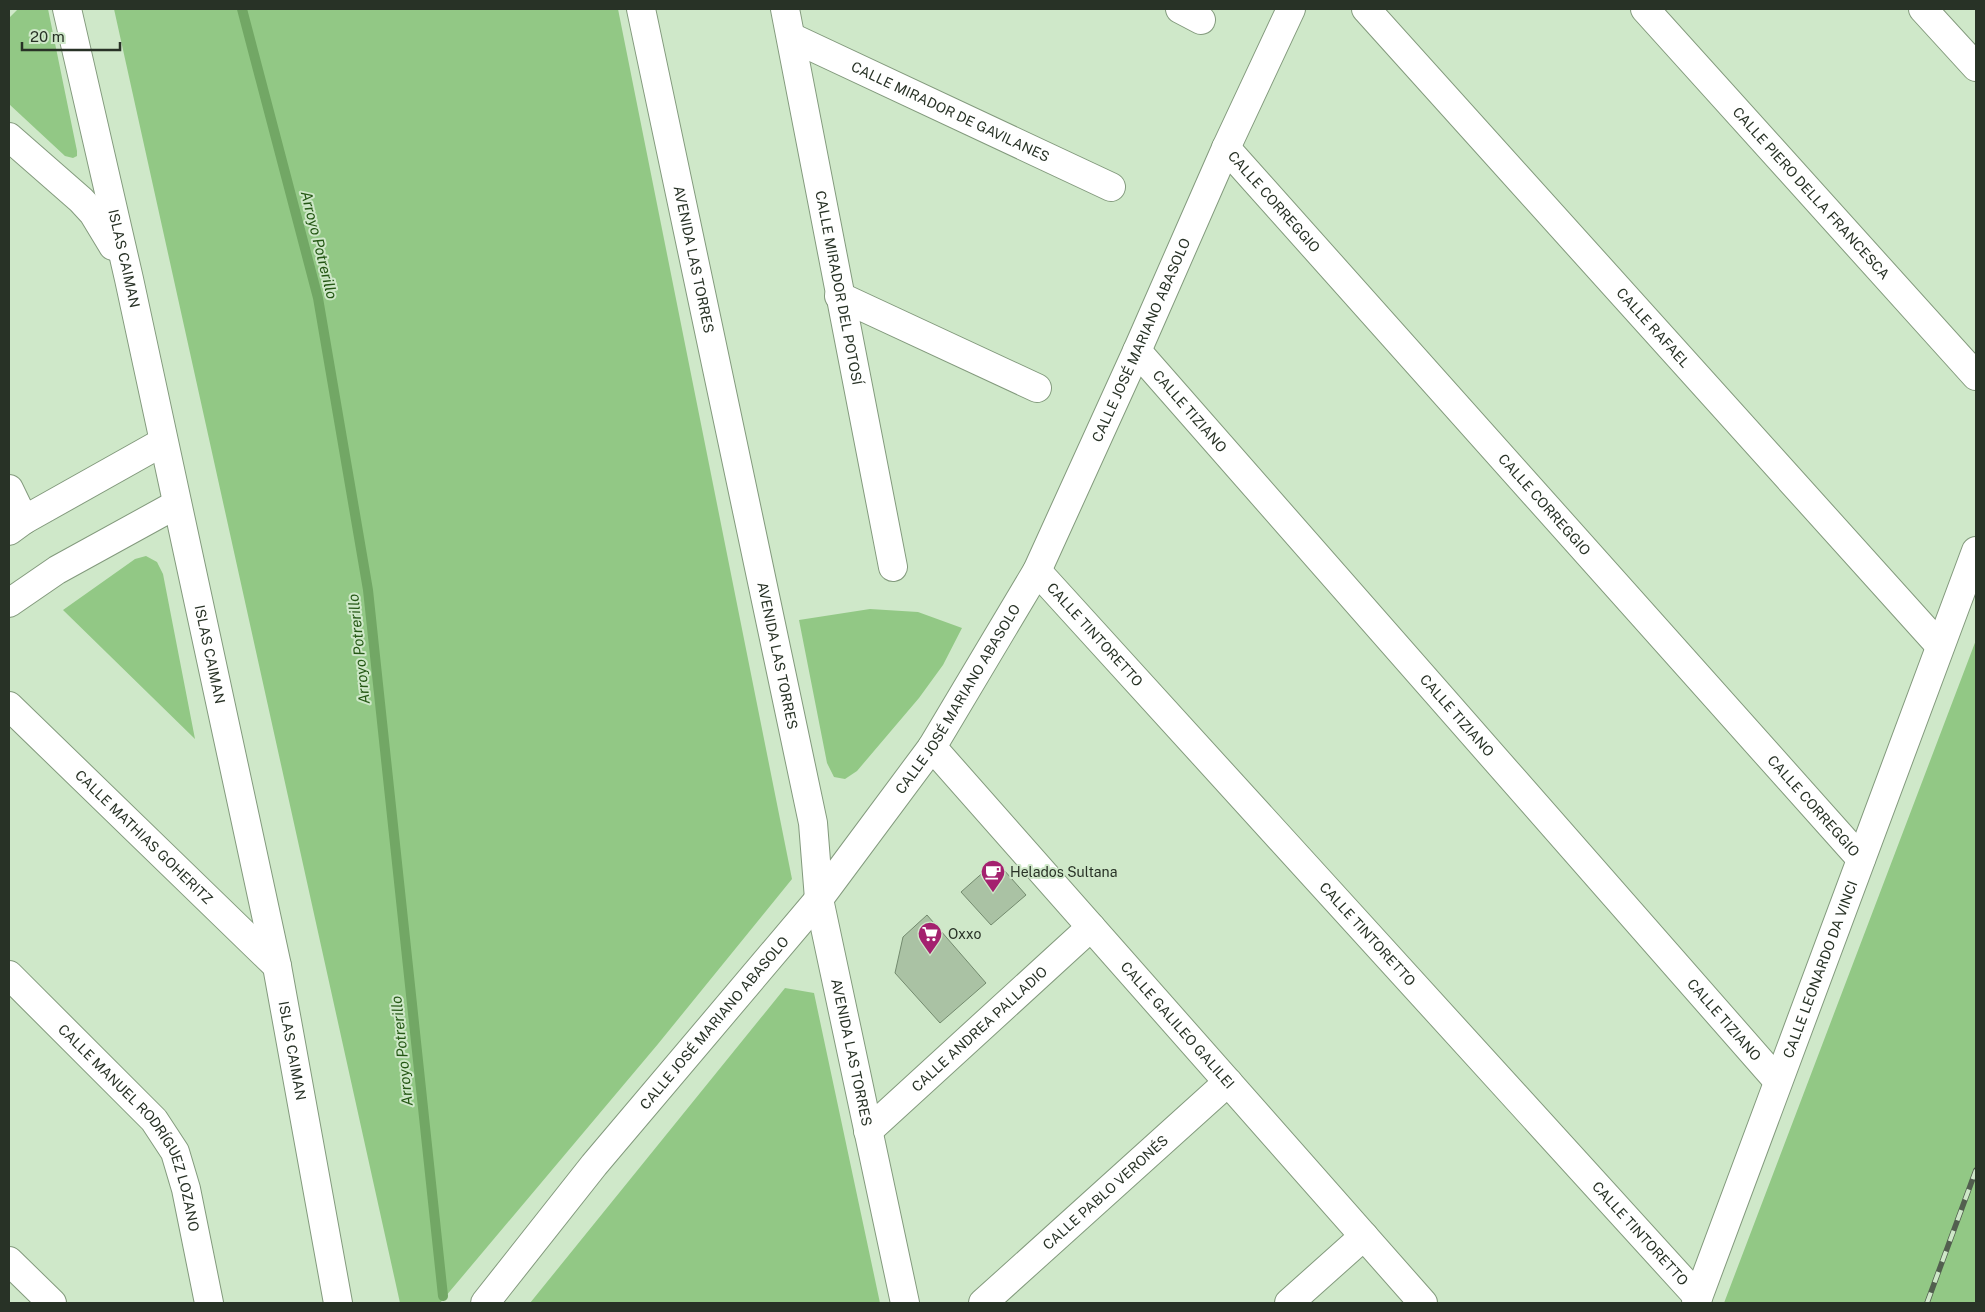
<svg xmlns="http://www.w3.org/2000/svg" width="1985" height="1312" font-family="'Public Sans',sans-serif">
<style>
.green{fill:#92c885}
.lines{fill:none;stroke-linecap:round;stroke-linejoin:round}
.stream{stroke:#72a765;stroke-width:10}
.building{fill:#aac2a4;stroke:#738a6e}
.minor-casing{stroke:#839a7d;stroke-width:30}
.minor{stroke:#fff;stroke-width:28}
.rail-casing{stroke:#525f4f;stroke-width:5.5}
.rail{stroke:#cfe8c9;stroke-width:4;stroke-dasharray:11;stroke-linecap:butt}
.labels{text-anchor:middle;stroke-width:4;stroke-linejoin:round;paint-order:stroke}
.street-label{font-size:14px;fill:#283226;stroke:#cfe8c9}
.poi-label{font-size:14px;fill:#283226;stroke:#cfe8c9;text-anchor:start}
.water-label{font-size:15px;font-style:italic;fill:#245714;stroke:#cfe8c9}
</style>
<rect width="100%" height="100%" fill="#cfe8c9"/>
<path class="green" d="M 18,9 L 48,9 L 77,151 L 77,156 L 73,158 L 65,156 L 9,104 L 9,18 Z
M 114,9 L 618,9 L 792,879 L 658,1044 L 440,1303 L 400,1303 Z
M 146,556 L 157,562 L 163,574 L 195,739 L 63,610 L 128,564 L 135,559 Z
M 870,609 L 918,612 L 962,628 L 943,665 L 919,698 L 857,771 L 845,779 L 834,777 L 827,763 L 799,620 Z
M 1976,640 L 1976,1303 L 1724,1303 Z
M 785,988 L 814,993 L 880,1303 L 530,1303 Z"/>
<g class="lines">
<path class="stream" d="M 242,9 L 318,298 L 368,590 L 443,1296"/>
</g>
<path class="building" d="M 996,861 L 1026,895 L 991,925 L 961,892 Z
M 927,915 L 986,983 L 940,1023 L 895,973 L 903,937 Z"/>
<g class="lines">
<defs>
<g id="minor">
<path id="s1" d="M 67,9 L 129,279 L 277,966 L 338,1303"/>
<path id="s2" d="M 641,9 L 813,823 L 819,899 L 905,1303"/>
<path id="s3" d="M 785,9 L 893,567"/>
<path d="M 1180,9 L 1201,20"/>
<path id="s4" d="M 1366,9 L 1940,646"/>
<path id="s5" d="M 1645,9 L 1976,376"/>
<path d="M 1923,9 L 1976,67"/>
<path id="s6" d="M 791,37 L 1111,187"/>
<path d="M 9,137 L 81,200 L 93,213 L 113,246"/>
<path id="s7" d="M 1226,148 L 1861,859"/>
<path d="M 839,296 L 1037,388"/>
<path id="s8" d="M 1137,351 L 1777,1080"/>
<path d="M 9,489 L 24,520"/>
<path d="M 9,531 L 24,520 L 163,442"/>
<path id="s9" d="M 1037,571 L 1698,1297"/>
<path d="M 9,603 L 57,570 L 177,504"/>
<path id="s10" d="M 9,706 L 277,966"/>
<path id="s11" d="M 932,747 L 1423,1303"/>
<path id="s12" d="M 9,975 L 154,1120 L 175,1152 L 186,1189 L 209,1303"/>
<path id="s13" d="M 868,1131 L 1091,927"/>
<path d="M 9,1261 L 52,1303"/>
<path id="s14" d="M 485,1303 L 594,1165 L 819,899 L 932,747 L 1037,571 L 1137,351 L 1226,148 L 1291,9"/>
<path id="s15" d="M 983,1303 L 1228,1082"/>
<path d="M 1289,1303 L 1364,1236"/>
<path id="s16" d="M 1696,1303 L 1976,551"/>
</g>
</defs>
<use href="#minor" class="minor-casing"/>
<use href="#minor" class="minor"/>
<defs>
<path id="rail" d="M 1927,1303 L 1976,1170"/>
</defs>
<use href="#rail" class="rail-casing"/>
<use href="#rail" class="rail"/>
</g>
<defs>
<symbol id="cafe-pin" viewBox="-11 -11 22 30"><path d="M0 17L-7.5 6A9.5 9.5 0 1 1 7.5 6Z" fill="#a4216f" stroke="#cfe8c9"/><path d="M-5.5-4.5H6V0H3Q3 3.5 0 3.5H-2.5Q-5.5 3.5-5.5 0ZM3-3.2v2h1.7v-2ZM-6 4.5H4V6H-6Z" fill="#fff"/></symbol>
<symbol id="supermarket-pin" viewBox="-11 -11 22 30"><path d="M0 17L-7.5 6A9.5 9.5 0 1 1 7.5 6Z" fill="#a4216f" stroke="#cfe8c9"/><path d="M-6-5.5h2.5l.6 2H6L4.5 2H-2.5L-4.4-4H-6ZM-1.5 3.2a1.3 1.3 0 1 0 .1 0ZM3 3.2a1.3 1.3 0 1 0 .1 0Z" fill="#fff"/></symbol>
</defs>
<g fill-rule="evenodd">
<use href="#cafe-pin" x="979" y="858" width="28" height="38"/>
<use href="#supermarket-pin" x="916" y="920" width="28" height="38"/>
</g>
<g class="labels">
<g class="street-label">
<text dy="5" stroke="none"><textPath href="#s6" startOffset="176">CALLE MIRADOR DE GAVILANES</textPath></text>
<text dy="5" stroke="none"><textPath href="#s5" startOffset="248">CALLE PIERO DELLA FRANCESCA</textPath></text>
<text dy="5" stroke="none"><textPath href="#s7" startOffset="72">CALLE CORREGGIO</textPath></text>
<text dy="5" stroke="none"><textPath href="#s1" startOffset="256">ISLAS CAIMAN</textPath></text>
<text dy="5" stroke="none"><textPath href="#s2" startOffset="256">AVENIDA LAS TORRES</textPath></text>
<text dy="5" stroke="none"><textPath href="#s3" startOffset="284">CALLE MIRADOR DEL POTOSÍ</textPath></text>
<text dy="5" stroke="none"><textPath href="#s4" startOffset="429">CALLE RAFAEL</textPath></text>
<text dy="5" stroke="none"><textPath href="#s14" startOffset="1172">CALLE JOSÉ MARIANO ABASOLO</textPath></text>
<text dy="5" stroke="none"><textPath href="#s8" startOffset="80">CALLE TIZIANO</textPath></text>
<text dy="5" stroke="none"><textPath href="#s7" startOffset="478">CALLE CORREGGIO</textPath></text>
<text dy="5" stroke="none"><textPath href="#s9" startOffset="86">CALLE TINTORETTO</textPath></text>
<text dy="5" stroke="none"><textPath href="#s1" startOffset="661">ISLAS CAIMAN</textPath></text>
<text dy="5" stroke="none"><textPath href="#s2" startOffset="661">AVENIDA LAS TORRES</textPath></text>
<text dy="5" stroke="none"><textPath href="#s14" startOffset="768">CALLE JOSÉ MARIANO ABASOLO</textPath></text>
<text dy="5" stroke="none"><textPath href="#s8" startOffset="485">CALLE TIZIANO</textPath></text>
<text dy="5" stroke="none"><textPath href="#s7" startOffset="882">CALLE CORREGGIO</textPath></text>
<text dy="5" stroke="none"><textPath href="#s10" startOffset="188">CALLE MATHIAS GOHERITZ</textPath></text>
<text dy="5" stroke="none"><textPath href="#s9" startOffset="491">CALLE TINTORETTO</textPath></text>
<text dy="5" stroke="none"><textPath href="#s16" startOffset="356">CALLE LEONARDO DA VINCI</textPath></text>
<text dy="5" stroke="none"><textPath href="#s8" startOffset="890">CALLE TIZIANO</textPath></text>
<text dy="5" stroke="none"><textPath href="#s14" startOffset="362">CALLE JOSÉ MARIANO ABASOLO</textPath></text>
<text dy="5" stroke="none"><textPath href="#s11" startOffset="371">CALLE GALILEO GALILEI</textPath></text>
<text dy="5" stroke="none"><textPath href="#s13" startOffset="151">CALLE ANDREA PALLADIO</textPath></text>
<text dy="5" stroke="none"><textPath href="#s1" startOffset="1066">ISLAS CAIMAN</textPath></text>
<text dy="5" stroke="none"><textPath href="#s2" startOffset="1065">AVENIDA LAS TORRES</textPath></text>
<text dy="5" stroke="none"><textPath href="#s12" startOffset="199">CALLE MANUEL RODRÍGUEZ LOZANO</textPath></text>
<text dy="5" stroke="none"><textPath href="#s15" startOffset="165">CALLE PABLO VERONÉS</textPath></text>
<text dy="5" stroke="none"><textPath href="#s9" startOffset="896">CALLE TINTORETTO</textPath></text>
</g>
<g class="poi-label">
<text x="1010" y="877">Helados Sultana</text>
<text x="948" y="939">Oxxo</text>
</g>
<g class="water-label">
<text transform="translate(319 245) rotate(76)" y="5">Arroyo Potrerillo</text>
<text transform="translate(359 649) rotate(-96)" y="5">Arroyo Potrerillo</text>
<text transform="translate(402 1051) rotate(-96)" y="5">Arroyo Potrerillo</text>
</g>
</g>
<rect width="1985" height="1312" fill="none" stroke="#283226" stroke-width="20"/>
<path d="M22 42v8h98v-8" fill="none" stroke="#283226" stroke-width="2.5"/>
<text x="30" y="42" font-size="15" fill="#283226" stroke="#cfe8c9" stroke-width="4" paint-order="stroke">20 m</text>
</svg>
